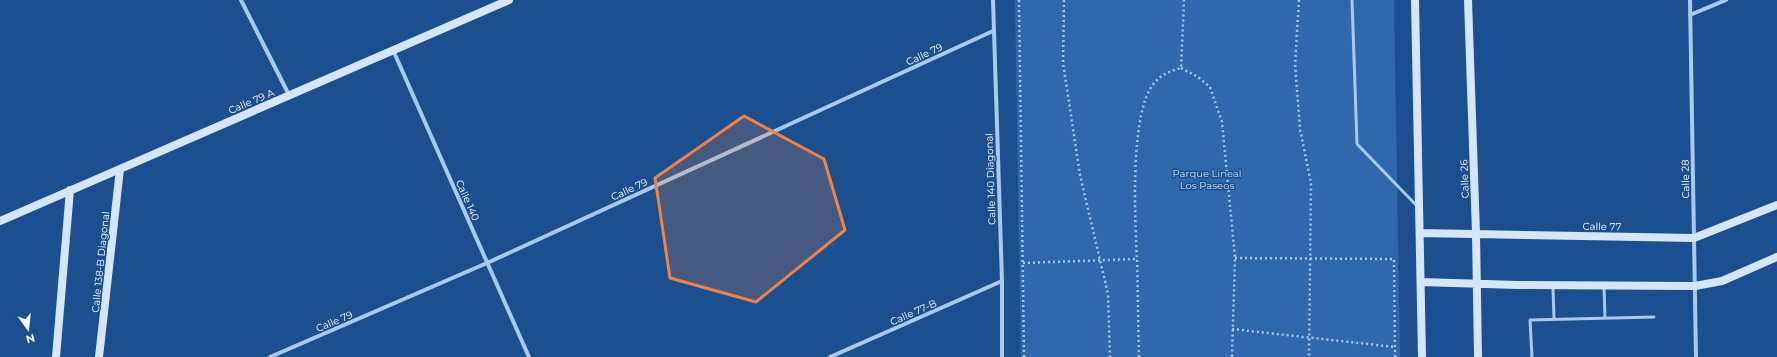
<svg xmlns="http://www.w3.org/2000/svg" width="1777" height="357" font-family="Montserrat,sans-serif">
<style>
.green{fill:#2e69ad}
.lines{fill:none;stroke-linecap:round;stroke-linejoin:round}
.path{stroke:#a9c9ee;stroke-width:2.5;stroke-dasharray:2 3;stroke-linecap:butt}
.lane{stroke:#a9c9ee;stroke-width:3}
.street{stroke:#a9c9ee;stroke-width:4}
.secondary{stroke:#d6e6fa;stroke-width:8}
.marked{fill:#ee8249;fill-opacity:0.2;stroke:#ee8249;stroke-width:3;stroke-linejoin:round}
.labels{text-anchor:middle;stroke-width:3;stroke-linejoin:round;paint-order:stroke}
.street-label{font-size:10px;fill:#fff;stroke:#1b4f8f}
.park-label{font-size:10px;fill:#cfe3fa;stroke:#1b4f8f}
</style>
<rect width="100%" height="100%" fill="#1b4f8f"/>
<path class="green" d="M 1015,0 L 1394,0 L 1400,357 L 1021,357 Z"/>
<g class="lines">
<path class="path" d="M 1019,0 L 1024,357
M 1064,0 L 1063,63 L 1080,175 L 1108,294 L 1110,357
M 1299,0 L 1295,64 L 1300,129 L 1311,183 L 1309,357
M 1181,68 L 1198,77 L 1210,87 L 1222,122 L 1235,258 L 1232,357
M 1235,258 L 1394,259 L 1395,357
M 1023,263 L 1137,259
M 1232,329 L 1395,347
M 1139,357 C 1138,324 1138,292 1137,259 C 1135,221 1129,110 1155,82 C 1162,74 1171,71 1181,68 L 1184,0"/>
<path class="lane" d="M 1352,0 L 1357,144 L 1417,206
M 1604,286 L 1605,318
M 1553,287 L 1554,319
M 1532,357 L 1530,320 L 1654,317"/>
<path class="street" d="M 241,0 L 289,95
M 993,0 L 1002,281 L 1002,357
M 1690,0 L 1696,357
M 1690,15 L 1726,0
M 393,50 L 529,357
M 270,357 L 487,263 L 993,31
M 830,357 L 1002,281"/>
<path class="secondary" d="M 1415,0 L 1422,357
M 1468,0 L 1476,233 L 1478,357
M 0,221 L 509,0
M 1420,233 L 1694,238 L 1777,205
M 1421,282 L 1517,285 L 1695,286 L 1722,281 L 1777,257
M 56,357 L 70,190
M 99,357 L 120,169"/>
</g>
<path class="marked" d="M 744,116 L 824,159 L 845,230 L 756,302 L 670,278 L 655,178 Z"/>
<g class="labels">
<g class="street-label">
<text transform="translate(924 54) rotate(-25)" y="4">Calle 79</text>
<text transform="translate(251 101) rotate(-23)" y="4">Calle 79 A</text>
<text transform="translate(990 179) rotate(-92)" y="4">Calle 140 Diagonal</text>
<text transform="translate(1464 179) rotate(-92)" y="4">Calle 26</text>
<text transform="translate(1685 179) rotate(-91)" y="4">Calle 28</text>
<text transform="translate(629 189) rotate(-25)" y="4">Calle 79</text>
<text transform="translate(468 200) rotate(66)" y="4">Calle 140</text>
<text transform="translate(1602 226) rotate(1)" y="4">Calle 77</text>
<text transform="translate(100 262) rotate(-84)" y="4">Calle 138-B Diagonal</text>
<text transform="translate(913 312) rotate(-24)" y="4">Calle 77-B</text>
<text transform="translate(334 321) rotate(-23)" y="4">Calle 79</text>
</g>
<g class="park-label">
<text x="1207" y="177">Parque Lineal<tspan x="1207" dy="12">Los Paseos</tspan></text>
</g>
</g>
<g transform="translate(28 329) rotate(165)" stroke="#1b4f8f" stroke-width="3" paint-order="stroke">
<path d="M0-3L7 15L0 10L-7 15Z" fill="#ffffff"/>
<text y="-6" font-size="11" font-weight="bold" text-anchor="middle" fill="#ffffff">N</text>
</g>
</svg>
